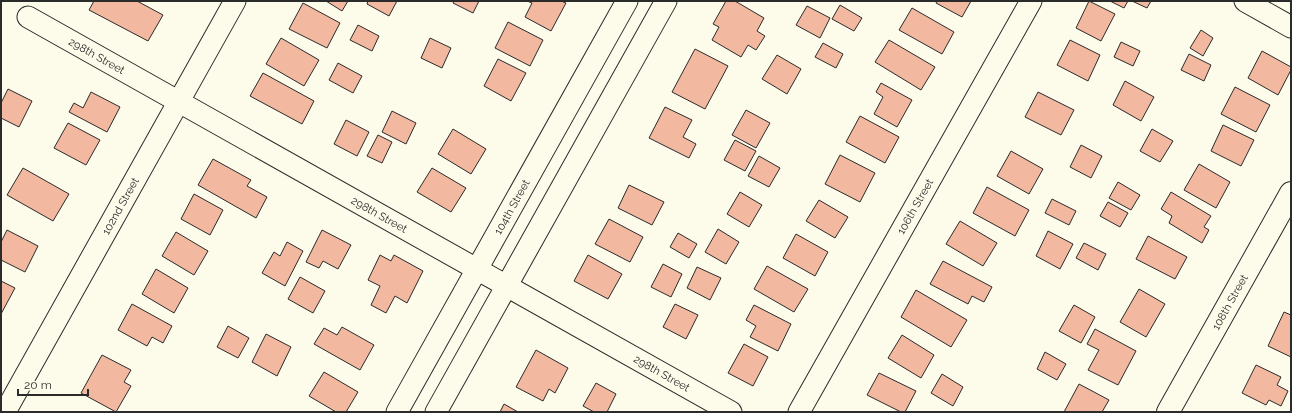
<svg xmlns="http://www.w3.org/2000/svg" width="1292" height="413" font-family="Raleway,sans-serif">
<style>
.building{fill:#f2b8a0;stroke:#2b2b2b}
.lines{fill:none;stroke-linecap:round;stroke-linejoin:round}
.street-casing{stroke:#2b2b2b;stroke-width:23}
.secondary-casing{stroke:#2b2b2b;stroke-width:24}
.street{stroke:#fdfbea;stroke-width:21}
.secondary{stroke:#fdfbea;stroke-width:22}
.labels{text-anchor:middle;stroke-width:3;stroke-linejoin:round;paint-order:stroke}
.street-label{font-size:11px;fill:#2b2b2b;stroke:#fdfbea}
</style>
<rect width="100%" height="100%" fill="#fdfbea"/>
<path class="building" d="M 94,1 L 137,1 L 163,15 L 148,41 L 89,10 Z
M 326,1 L 348,1 L 342,11 Z
M 368,1 L 397,1 L 389,16 L 367,4 Z
M 454,1 L 479,1 L 473,13 L 453,3 Z
M 527,1 L 561,1 L 566,3 L 551,31 L 525,17 L 532,3 Z
M 726,1 L 735,1 L 764,18 L 757,31 L 765,36 L 756,50 L 748,45 L 741,57 L 712,40 L 719,27 L 713,24 Z
M 937,1 L 971,1 L 962,17 L 936,3 Z
M 1089,1 L 1115,14 L 1101,41 L 1076,28 Z
M 1110,1 L 1128,1 L 1124,8 Z
M 1132,1 L 1151,1 L 1147,8 Z
M 303,3 L 340,23 L 327,48 L 289,29 Z
M 840,5 L 862,18 L 854,31 L 832,19 Z
M 807,6 L 830,18 L 820,38 L 796,25 Z
M 912,8 L 954,32 L 942,54 L 899,30 Z
M 508,22 L 543,40 L 530,66 L 495,48 Z
M 358,25 L 379,36 L 372,51 L 350,40 Z
M 1201,30 L 1213,38 L 1203,56 L 1190,48 Z
M 281,38 L 319,60 L 304,86 L 266,64 Z
M 430,38 L 451,48 L 442,68 L 421,58 Z
M 889,40 L 935,67 L 921,90 L 875,62 Z
M 1070,40 L 1100,55 L 1088,81 L 1057,65 Z
M 1121,42 L 1140,51 L 1133,66 L 1114,57 Z
M 823,43 L 843,54 L 836,68 L 815,57 Z
M 695,49 L 728,66 L 705,109 L 672,92 Z
M 1262,51 L 1291,67 L 1291,70 L 1278,95 L 1248,78 Z
M 1189,54 L 1211,65 L 1204,81 L 1181,70 Z
M 777,55 L 801,69 L 787,94 L 762,79 Z
M 498,59 L 526,73 L 511,101 L 484,86 Z
M 338,63 L 362,76 L 353,93 L 329,80 Z
M 263,73 L 314,101 L 302,124 L 250,96 Z
M 1125,81 L 1154,97 L 1141,121 L 1113,105 Z
M 881,83 L 912,100 L 897,127 L 874,114 L 883,97 L 876,92 Z
M 1235,87 L 1270,105 L 1256,132 L 1221,114 Z
M 8,89 L 32,101 L 19,127 L 1,118 L 1,103 Z
M 91,92 L 120,107 L 107,132 L 69,112 L 74,103 L 83,108 Z
M 1038,92 L 1074,110 L 1061,135 L 1025,117 Z
M 665,107 L 692,120 L 683,137 L 696,144 L 689,158 L 649,138 Z
M 746,110 L 770,123 L 756,148 L 732,135 Z
M 392,111 L 416,123 L 406,144 L 382,132 Z
M 860,116 L 899,137 L 885,163 L 846,142 Z
M 346,120 L 369,132 L 357,156 L 334,144 Z
M 68,123 L 100,140 L 86,165 L 54,148 Z
M 1223,125 L 1254,140 L 1241,166 L 1211,151 Z
M 453,129 L 486,149 L 471,174 L 438,154 Z
M 1152,129 L 1173,141 L 1160,162 L 1140,151 Z
M 378,135 L 392,142 L 382,163 L 367,156 Z
M 735,140 L 756,151 L 745,171 L 724,160 Z
M 1081,145 L 1102,156 L 1091,178 L 1070,167 Z
M 1011,151 L 1043,169 L 1029,194 L 997,176 Z
M 840,155 L 875,173 L 860,202 L 825,184 Z
M 759,156 L 780,168 L 769,187 L 748,176 Z
M 213,159 L 251,180 L 247,186 L 267,197 L 256,218 L 198,185 Z
M 1199,164 L 1230,182 L 1216,208 L 1184,190 Z
M 23,168 L 69,194 L 53,221 L 7,195 Z
M 432,168 L 466,188 L 451,212 L 417,192 Z
M 1118,182 L 1140,195 L 1131,210 L 1109,198 Z
M 629,185 L 664,202 L 652,225 L 618,208 Z
M 987,187 L 1029,210 L 1015,236 L 973,213 Z
M 740,192 L 762,205 L 749,227 L 727,214 Z
M 1171,192 L 1211,216 L 1204,227 L 1209,230 L 1202,243 L 1169,223 L 1172,216 L 1161,209 Z
M 194,194 L 223,210 L 210,235 L 181,219 Z
M 1052,199 L 1076,211 L 1069,225 L 1045,213 Z
M 819,200 L 848,217 L 835,238 L 806,221 Z
M 1108,202 L 1128,213 L 1120,227 L 1100,216 Z
M 609,219 L 643,237 L 630,262 L 595,244 Z
M 960,221 L 997,243 L 983,266 L 946,244 Z
M 718,229 L 739,242 L 726,264 L 705,252 Z
M 7,230 L 38,246 L 25,272 L 1,260 L 1,242 Z
M 322,230 L 351,245 L 338,269 L 323,261 L 319,268 L 306,262 Z
M 1048,231 L 1073,244 L 1060,269 L 1036,256 Z
M 176,232 L 208,251 L 194,275 L 162,256 Z
M 678,233 L 697,244 L 689,258 L 670,247 Z
M 796,234 L 828,252 L 815,276 L 783,258 Z
M 1148,236 L 1187,257 L 1175,279 L 1136,259 Z
M 287,242 L 303,251 L 285,286 L 262,273 L 274,252 L 280,256 Z
M 1084,243 L 1106,254 L 1098,270 L 1076,258 Z
M 380,255 L 391,261 L 394,255 L 423,271 L 407,303 L 395,296 L 386,313 L 371,305 L 380,286 L 368,280 Z
M 588,255 L 622,274 L 608,299 L 574,281 Z
M 943,261 L 992,287 L 984,302 L 972,296 L 968,304 L 930,284 Z
M 663,264 L 682,274 L 671,297 L 651,287 Z
M 767,266 L 808,289 L 794,312 L 754,289 Z
M 697,267 L 721,278 L 710,300 L 687,288 Z
M 156,269 L 188,288 L 174,313 L 142,294 Z
M 300,277 L 325,291 L 313,313 L 288,299 Z
M 1,281 L 15,288 L 1,314 Z
M 1139,289 L 1165,304 L 1146,337 L 1120,322 Z
M 916,290 L 967,320 L 951,347 L 901,317 Z
M 132,304 L 172,326 L 163,343 L 152,337 L 147,346 L 118,330 Z
M 675,304 L 698,315 L 686,339 L 663,327 Z
M 754,305 L 791,324 L 778,351 L 750,337 L 756,326 L 746,320 Z
M 1074,305 L 1095,317 L 1081,343 L 1059,331 Z
M 1284,312 L 1291,315 L 1291,357 L 1268,346 Z
M 228,326 L 249,338 L 238,358 L 217,347 Z
M 342,327 L 374,345 L 360,370 L 314,344 L 324,328 L 337,335 Z
M 1095,329 L 1136,351 L 1118,385 L 1088,370 L 1099,350 L 1087,344 Z
M 266,334 L 291,347 L 277,376 L 252,362 Z
M 902,335 L 934,355 L 921,378 L 888,358 Z
M 744,344 L 768,357 L 753,386 L 728,373 Z
M 536,350 L 568,368 L 555,393 L 549,389 L 543,401 L 516,387 Z
M 1045,352 L 1066,364 L 1057,380 L 1037,369 Z
M 102,355 L 131,370 L 124,382 L 131,386 L 116,412 L 81,393 Z
M 1256,365 L 1281,377 L 1277,385 L 1288,391 L 1281,406 L 1269,400 L 1266,405 L 1242,393 Z
M 324,372 L 358,392 L 346,412 L 336,412 L 309,396 Z
M 879,373 L 916,391 L 905,412 L 901,412 L 867,395 Z
M 942,374 L 963,387 L 953,406 L 931,393 Z
M 596,383 L 616,394 L 607,412 L 594,412 L 583,406 Z
M 1079,384 L 1109,400 L 1102,412 L 1064,412 Z
M 504,404 L 518,412 L 500,412 Z"/>
<g class="lines">
<defs>
<g id="street">
<path d="M 1245,1 L 1291,27"/>
<path id="s1" d="M 28,17 L 731,412"/>
<path id="s2" d="M 5,412 L 235,1"/>
<path id="s3" d="M 397,412 L 627,1"/>
<path d="M 436,412 L 666,1"/>
<path id="s4" d="M 799,412 L 1031,1"/>
</g>
<g id="secondary">
<path id="s5" d="M 1168,412 L 1291,193"/>
</g>
</defs>
<use href="#street" class="street-casing"/>
<use href="#secondary" class="secondary-casing"/>
<use href="#street" class="street"/>
<use href="#secondary" class="secondary"/>
</g>
<g class="labels">
<g class="street-label">
<text dy="4" stroke="none"><textPath href="#s1" startOffset="79">298th Street</textPath></text>
<text dy="4" stroke="none"><textPath href="#s2" startOffset="236">102nd Street</textPath></text>
<text dy="4" stroke="none"><textPath href="#s3" startOffset="235">104th Street</textPath></text>
<text dy="4" stroke="none"><textPath href="#s4" startOffset="236">106th Street</textPath></text>
<text dy="4" stroke="none"><textPath href="#s1" startOffset="403">298th Street</textPath></text>
<text dy="4" stroke="none"><textPath href="#s5" startOffset="126">108th Street</textPath></text>
<text dy="4" stroke="none"><textPath href="#s1" startOffset="727">298th Street</textPath></text>
</g>
</g>
<rect width="1292" height="413" fill="none" stroke="#2b2b2b" stroke-width="4"/>
<path d="M18 389v6h70v-6" fill="none" stroke="#2b2b2b" stroke-width="2"/>
<text x="24" y="389" font-size="12" fill="#2b2b2b" stroke="#fdfbea" stroke-width="3" paint-order="stroke">20 m</text>
</svg>
